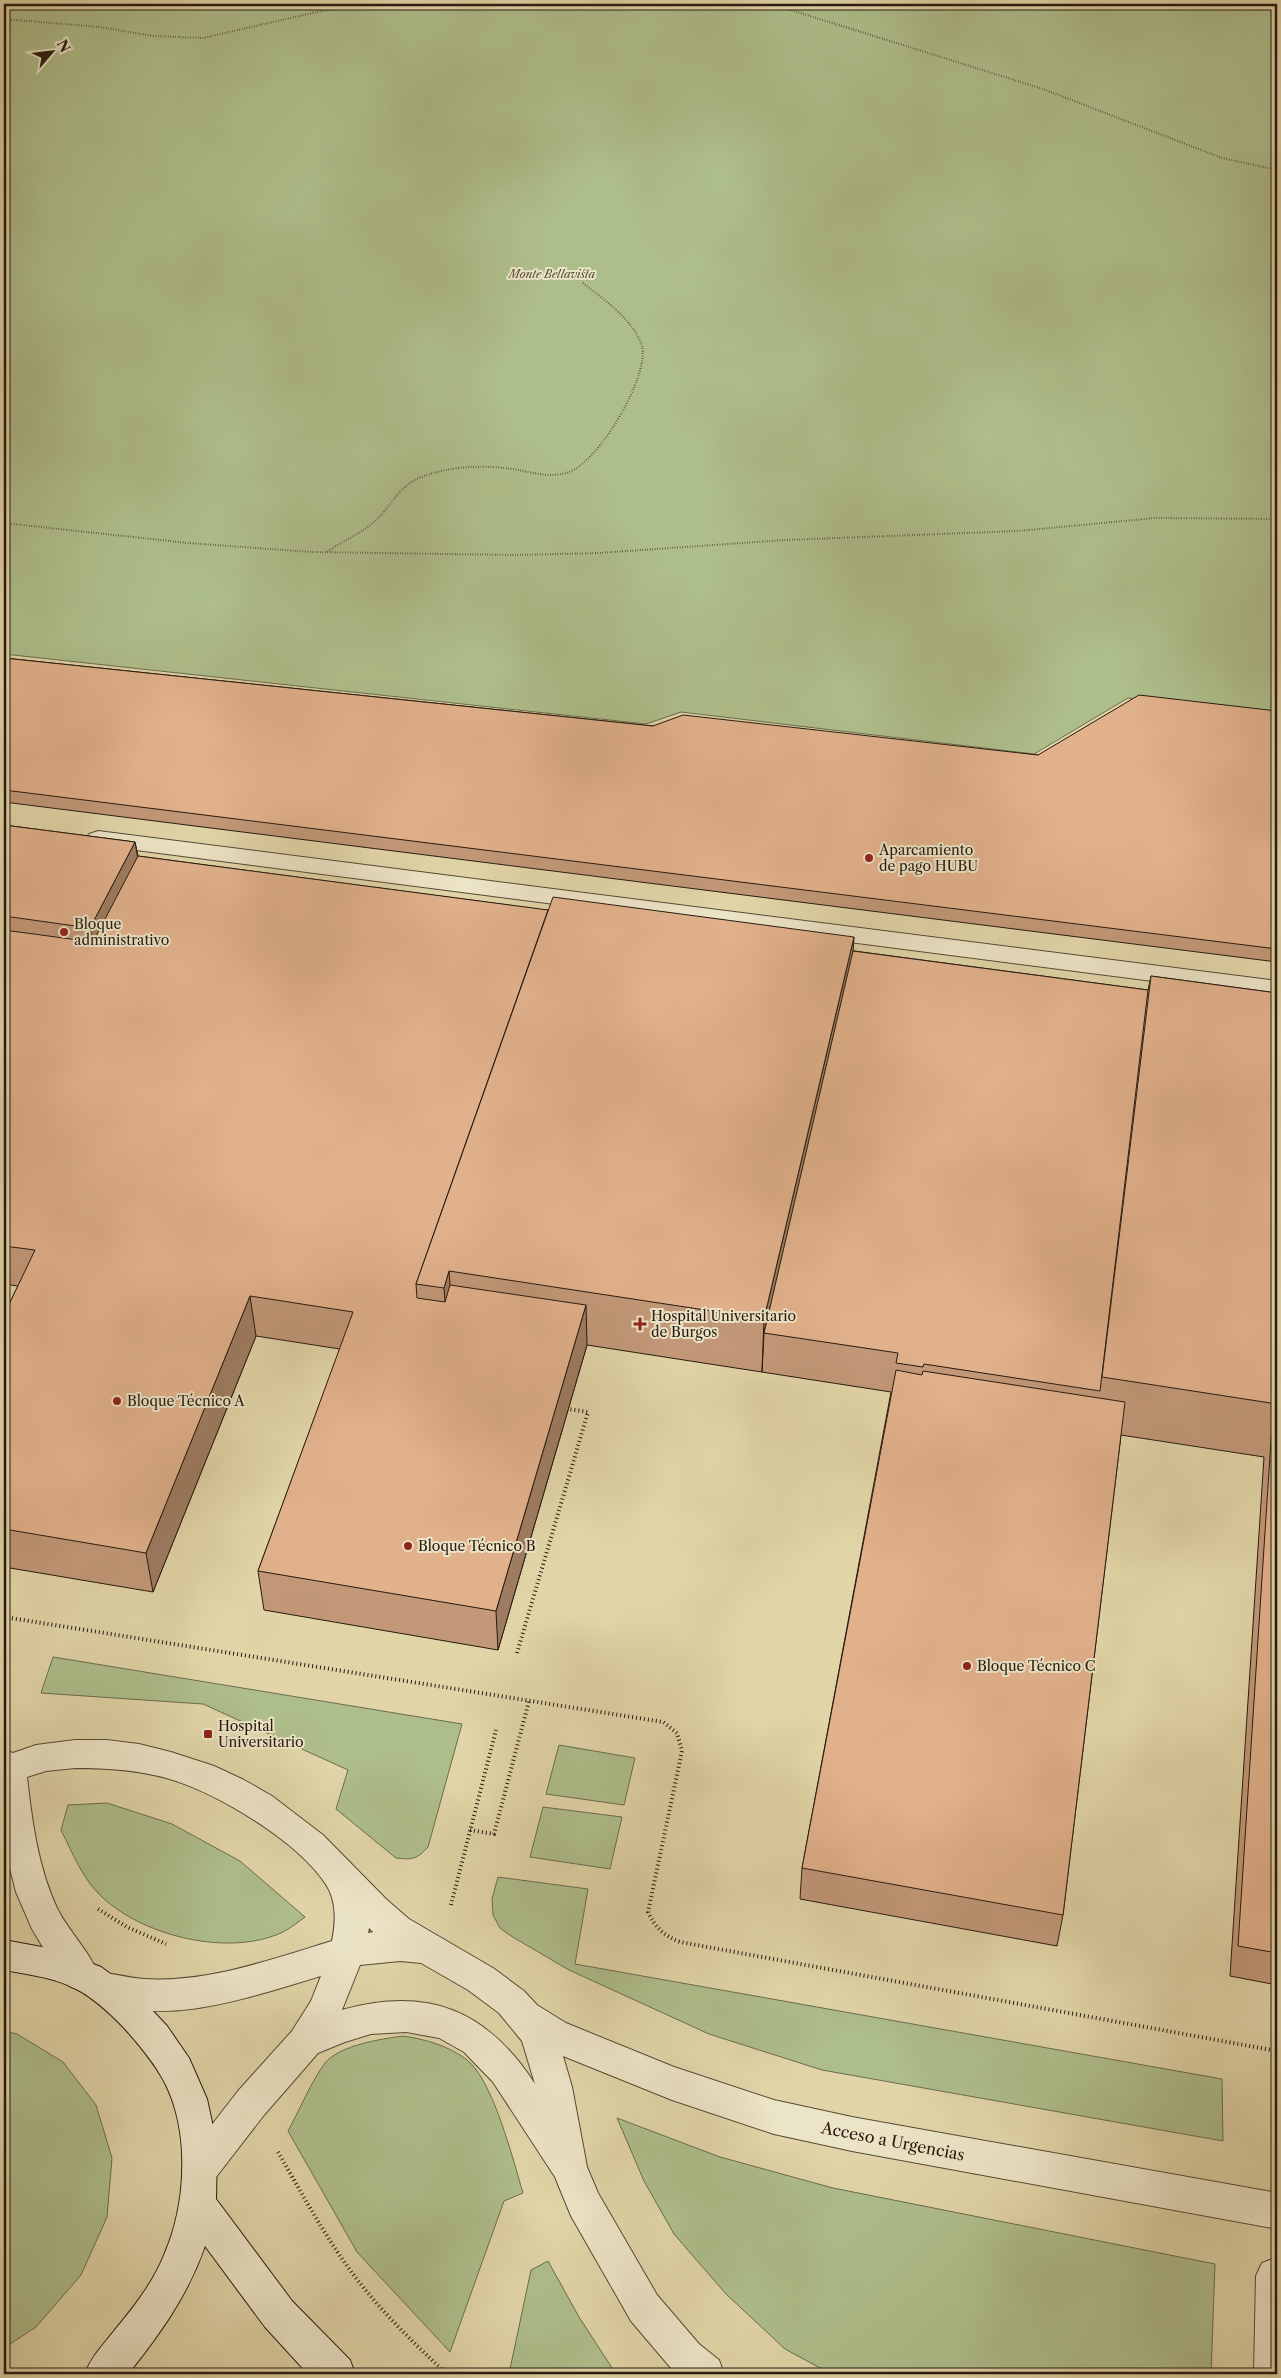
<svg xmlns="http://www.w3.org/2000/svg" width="1281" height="2378" font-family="'Libre Caslon Text',serif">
	<rect width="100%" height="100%" fill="#e1d5a8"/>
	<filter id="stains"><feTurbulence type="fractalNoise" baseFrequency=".004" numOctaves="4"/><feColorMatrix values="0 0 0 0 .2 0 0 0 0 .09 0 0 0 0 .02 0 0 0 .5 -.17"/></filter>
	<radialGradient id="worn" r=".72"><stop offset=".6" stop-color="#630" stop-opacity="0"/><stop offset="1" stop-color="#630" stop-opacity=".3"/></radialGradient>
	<!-- green -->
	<g fill="#aebe8b" stroke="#6a6c4e">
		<polygon points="4,4 1277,4 1277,714 1128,698 1034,754 681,712 646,724 4,654"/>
		<path d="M53,1657L462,1724L428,1847C417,1859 413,1860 396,1858L336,1809L348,1770L203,1704L41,1693Z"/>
		<polygon points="559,1745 635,1758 624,1805 546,1794"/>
		<path d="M107,1803L172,1824L240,1861L305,1917C298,1922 291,1928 283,1932C230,1957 146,1937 103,1898C83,1880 73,1854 61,1830L68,1805Z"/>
		<polygon points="543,1807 622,1817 610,1869 530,1857"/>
		<polygon points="498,1877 588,1889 575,1964 1222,2079 1223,2141 822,2070 709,2034 569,1970 511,1936 500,1928 493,1915 492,1899"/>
		<polygon points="4,2031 17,2034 63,2062 96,2105 112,2158 107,2217 81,2275 36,2327 4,2348"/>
		<path d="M403,2036C425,2039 449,2046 467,2060C493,2080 513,2160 523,2193L504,2201L450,2352L357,2252L288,2131C299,2111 312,2080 325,2063C340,2045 381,2039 403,2036Z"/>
		<polygon points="617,2118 720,2157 833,2188 1215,2264 1211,2374 831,2374 785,2349 726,2294 674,2234 644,2181"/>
		<polygon points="548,2261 579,2317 616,2374 509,2374 531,2270"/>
	</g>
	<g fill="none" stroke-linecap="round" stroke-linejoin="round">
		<!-- service casing -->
		<g stroke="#564936" stroke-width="2">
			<g id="service">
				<polygon points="98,831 1277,981 1277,997 89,844 86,839 89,834"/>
				<path d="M75,1740H107L139,1744L171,1752L214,1766L244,1780L272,1796L323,1835L387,1900L409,1919L493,1968L524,1991L537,2005L566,2023L674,2067L774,2100L852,2117L1277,2193V2229L852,2151L774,2134L672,2100L563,2056L572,2087L587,2167L598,2193L657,2295L699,2344L719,2360L724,2374H676L631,2321L571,2216L555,2177L493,2082L464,2052L439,2038L406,2032L371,2034L345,2042L318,2053L264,2115L213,2181L200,2186L187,2181L182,2169L187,2157L238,2091L292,2031L311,2001L321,1976C249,1997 168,2028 94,2000L89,1988L81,1991L69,1986L47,1954L32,1929L16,1892L4,1845V1750L13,1753L36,1745ZM75,1768C108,1768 141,1770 173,1780C220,1795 297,1841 325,1883C337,1900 336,1922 332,1941C272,1959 208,1983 144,1979C131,1978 119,1975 106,1973L98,1976C95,1958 66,1928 57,1908C38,1867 32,1821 27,1777L46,1771ZM369,1928L373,1932H374L368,1933ZM400,1961L421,1963L468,1990L499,2013L522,2041L535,2084C487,2010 428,1986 342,2010L360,1965Z"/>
				<polygon points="1275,2258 1277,2259 1277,2374 1254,2374 1256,2276 1262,2263"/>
			</g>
		</g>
		<!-- secondary casing -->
		<g stroke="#271a10" stroke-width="2">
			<path id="secondary" d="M4,1940L53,1949L101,1967L135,1992L167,2026L189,2058L207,2099L217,2145L216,2199L292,2301L350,2360L355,2374H308L265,2327L205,2246C188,2295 160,2334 128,2374H85C91,2357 103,2345 114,2331C133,2308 153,2283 164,2255C186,2205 190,2135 166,2085C156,2065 141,2047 126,2030C110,2013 91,1995 70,1986C50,1977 26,1974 4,1970Z"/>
		</g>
		<!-- path-far2 -->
		<g stroke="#271a10" stroke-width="2" stroke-dasharray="0.5 2" stroke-linecap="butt">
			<polyline points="762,4 791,10 1043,89 1222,158 1277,170"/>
			<polyline points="4,19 100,27 153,36 203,38 321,11 379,4"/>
			<polyline points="4,523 188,543 311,552 515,555 599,553 785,540 1018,531 1155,518 1277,519"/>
			<path d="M327,552C342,541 361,534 375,521C394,504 397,486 424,476C451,466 484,465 513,469C530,472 549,478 566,473C597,466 650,376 642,346C634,320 603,299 583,283"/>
		</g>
		<!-- path-far1 -->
		<polyline stroke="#271a10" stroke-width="3" stroke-dasharray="1 2.5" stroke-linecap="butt" points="4,1295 9,1284"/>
		<!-- path -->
		<g stroke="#271a10" stroke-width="4" stroke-dasharray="1 3" stroke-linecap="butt">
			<path d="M4,1617L663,1722L677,1733L682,1751L648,1912C655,1927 664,1936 680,1942L1277,2051"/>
			<polyline points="517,1653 588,1412 568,1409"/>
			<polyline points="470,1830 494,1834 529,1701"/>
			<polyline points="451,1905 496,1730"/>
			<polyline points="98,1909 127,1927 166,1944"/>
			<path d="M278,2152C301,2192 323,2233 350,2270C378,2308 412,2342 447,2374"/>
		</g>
		<!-- service -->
		<use href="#service" fill="#ece4c6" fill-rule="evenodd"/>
		<!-- secondary -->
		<use href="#secondary" fill="#ece4c6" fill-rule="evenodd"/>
	</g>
	<!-- wall -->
	<g fill="#c29878" stroke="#271a10">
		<polygon points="4,658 653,726 1038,755 1277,711 1277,962 4,802"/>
		<polygon points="4,825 135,842 138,856 1148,990 1151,976 1277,993 1277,1985 1230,1976 1264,1457 1121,1435 1063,1915 1057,1946 800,1899 802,1868 891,1392 587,1345 498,1650 264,1610 258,1571 340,1349 256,1336 153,1592 4,1567 4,1315 18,1286 4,1284"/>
	</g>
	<!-- shaded-wall -->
	<g fill="#9e7c61" stroke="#271a10">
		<polygon points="135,842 144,895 100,982 90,928"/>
		<polygon points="854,937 851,990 764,1333 762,1372 764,1319"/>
		<polygon points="449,1271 453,1324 448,1342 444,1288"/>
		<polygon points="250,1296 256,1336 153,1592 146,1553"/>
		<polygon points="586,1305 587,1345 498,1650 496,1611"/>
	</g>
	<!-- building -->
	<g fill="#e1b18b" stroke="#271a10">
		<polygon points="4,658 653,726 683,715 1038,755 1139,695 1277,711 1277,949 4,790"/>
		<polygon points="4,825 135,842 90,928 4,916"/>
		<polygon points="138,856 548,910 416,1284 417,1298 445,1302 450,1285 586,1305 496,1611 258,1571 353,1312 250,1296 146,1553 4,1529 4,1315 35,1250 4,1246 4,930 93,942"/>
		<polygon points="553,897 854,937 764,1319 449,1271 444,1288 416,1284"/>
		<polygon points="853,951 1148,990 1100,1391 924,1364 923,1367 896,1363 898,1353 764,1333"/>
		<polygon points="1151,976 1277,993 1277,1404 1102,1377"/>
		<polygon points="896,1370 922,1375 923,1371 1125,1402 1063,1915 802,1868"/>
		<polygon points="1272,1425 1277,1426 1277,1953 1238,1946"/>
	</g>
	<!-- markers -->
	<g fill="#8f2418" stroke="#ece4c6" stroke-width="2">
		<circle cx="869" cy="858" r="5"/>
		<circle cx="64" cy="932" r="5"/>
		<path d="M637.5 1316.5h5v5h5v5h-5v5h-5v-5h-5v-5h5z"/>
		<circle cx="117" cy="1401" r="5"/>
		<circle cx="408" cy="1546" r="5"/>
		<circle cx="967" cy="1666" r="5"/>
		<rect x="203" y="1729" width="10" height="10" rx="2.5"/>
	</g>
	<g text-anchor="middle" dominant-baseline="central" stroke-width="4" stroke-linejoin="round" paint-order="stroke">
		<!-- far-park labels -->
		<g font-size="11" font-style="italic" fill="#504b35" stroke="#ece4c6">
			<text x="552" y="274">Monte Bellavista</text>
		</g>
		<!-- poi labels -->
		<g font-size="14" fill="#271a10" stroke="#ece4c6" text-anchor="start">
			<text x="879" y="850">Aparcamiento<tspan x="879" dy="16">de pago HUBU</tspan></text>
			<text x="74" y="924">Bloque<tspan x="74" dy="16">administrativo</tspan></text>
			<text x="651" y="1316">Hospital Universitario<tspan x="651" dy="16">de Burgos</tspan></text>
			<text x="127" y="1401">Bloque Técnico A</text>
			<text x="418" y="1546">Bloque Técnico B</text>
			<text x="977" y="1666">Bloque Técnico C</text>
			<text x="218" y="1726">Hospital<tspan x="218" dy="16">Universitario</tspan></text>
		</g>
		<!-- near-street labels -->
		<g font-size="16" fill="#271a10" stroke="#ece4c6">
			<text transform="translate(893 2141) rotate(11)">Acceso a Urgencias</text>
		</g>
	</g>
	<!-- margin -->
	<rect width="1281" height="2378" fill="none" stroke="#e1d5a8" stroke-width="20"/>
	<rect x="5" y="5" width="1271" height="2368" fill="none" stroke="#271a10" stroke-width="2.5"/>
	<rect x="10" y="10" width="1261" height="2358" fill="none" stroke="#271a10"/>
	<!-- north arrow -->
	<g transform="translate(52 52) rotate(62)" stroke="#ece4c6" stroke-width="4" paint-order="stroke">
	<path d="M0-4L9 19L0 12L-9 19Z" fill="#271a10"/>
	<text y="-8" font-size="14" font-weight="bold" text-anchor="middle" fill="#271a10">N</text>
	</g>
	<rect width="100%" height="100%" filter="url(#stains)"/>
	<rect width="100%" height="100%" fill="url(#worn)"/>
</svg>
